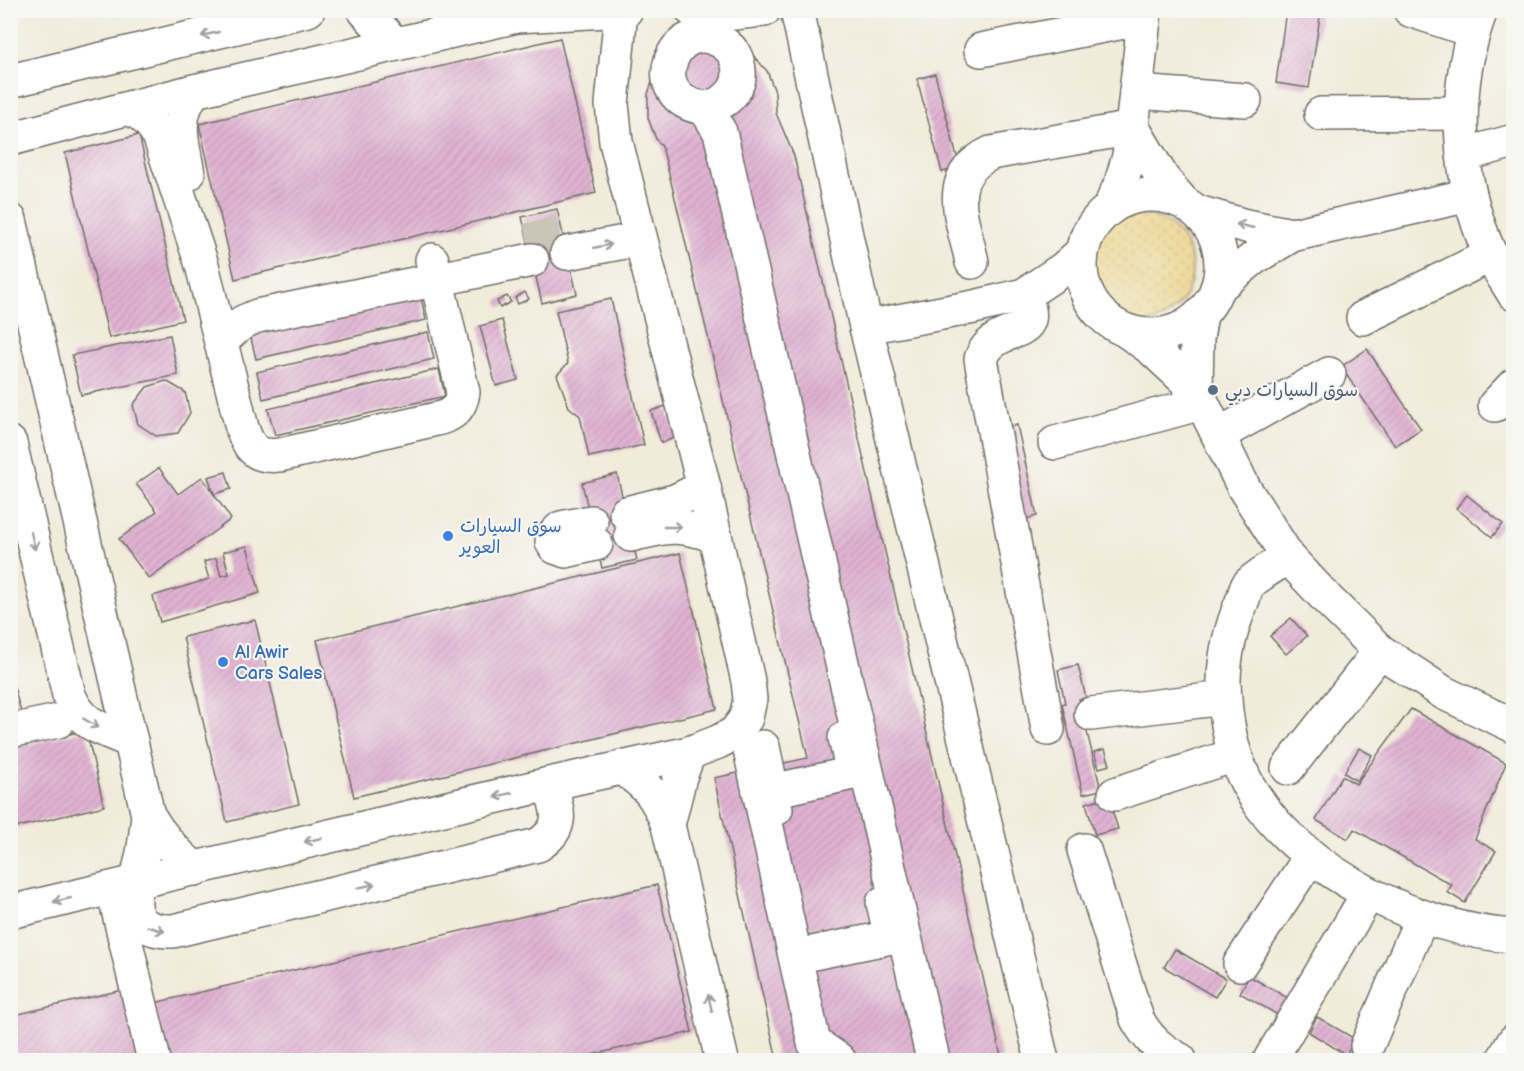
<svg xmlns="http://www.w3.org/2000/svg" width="1524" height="1071" font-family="'Balsamiq Sans','Playpen Sans Arabic',sans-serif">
	<defs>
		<pattern id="sand-dots" width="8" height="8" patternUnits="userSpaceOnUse" patternTransform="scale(1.5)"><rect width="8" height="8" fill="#eeda9e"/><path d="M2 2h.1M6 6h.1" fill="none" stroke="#cb8" stroke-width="1.8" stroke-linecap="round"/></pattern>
		<pattern id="building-hatch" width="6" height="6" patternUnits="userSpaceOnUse" patternTransform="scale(1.5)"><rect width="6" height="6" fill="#e0b3d2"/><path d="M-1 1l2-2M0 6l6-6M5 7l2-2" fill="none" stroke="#c09ab4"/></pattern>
	</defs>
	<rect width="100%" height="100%" fill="#f6f6f2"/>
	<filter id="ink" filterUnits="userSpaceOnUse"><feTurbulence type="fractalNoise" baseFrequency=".0167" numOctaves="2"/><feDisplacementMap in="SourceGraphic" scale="12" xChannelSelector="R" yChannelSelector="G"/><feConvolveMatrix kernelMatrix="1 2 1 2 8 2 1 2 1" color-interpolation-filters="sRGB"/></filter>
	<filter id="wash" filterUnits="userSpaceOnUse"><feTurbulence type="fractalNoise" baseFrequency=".008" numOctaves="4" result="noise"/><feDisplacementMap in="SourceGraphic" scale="24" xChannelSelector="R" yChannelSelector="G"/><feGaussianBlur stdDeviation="1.35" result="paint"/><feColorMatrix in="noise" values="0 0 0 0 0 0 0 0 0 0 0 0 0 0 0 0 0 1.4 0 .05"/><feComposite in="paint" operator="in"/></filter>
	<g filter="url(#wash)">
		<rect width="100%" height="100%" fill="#f1ebda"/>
		<!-- sand -->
		<circle fill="url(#sand-dots)" stroke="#8c8264" stroke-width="1.5" cx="1137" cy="269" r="55"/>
		<g id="blocks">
			<!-- building -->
			<g fill="url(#building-hatch)">
				<polygon points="1286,10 1321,10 1309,88 1276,83"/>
				<polygon points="560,38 596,193 235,279 199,124"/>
				<polygon points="690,44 752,54 767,71 775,92 776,113 794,156 1002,1060 777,1060 714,778 808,758 674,194 662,146 656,139 648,118 648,94 655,73"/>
				<polygon points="935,74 960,168 942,172 917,79"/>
				<polygon points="139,135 183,320 109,338 65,153"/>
				<polygon points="557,209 577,294 542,303 522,217"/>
				<polygon points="525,292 529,299 518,304 515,298"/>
				<polygon points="420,294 426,320 256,359 250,334"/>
				<polygon points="507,296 511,302 500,308 497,301"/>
				<polygon points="611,299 644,445 589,457 580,416 569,407 557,375 568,363 556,311"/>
				<polygon points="502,320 518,380 496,386 480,326"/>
				<polygon points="428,332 434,359 263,399 257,372"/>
				<polygon points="170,335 178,375 81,395 72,355"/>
				<polygon points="1367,349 1421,429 1395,446 1341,367"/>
				<polygon points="439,369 445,396 275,435 268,409"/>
				<polygon points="166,381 185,392 190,413 178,433 156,436 138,424 133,405 147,387"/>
				<polygon points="666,406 677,437 661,443 651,411"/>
				<polygon points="1017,425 1037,516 1021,520 1000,429"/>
				<polygon points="159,468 178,494 202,477 231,519 149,579 119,539 157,511 136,484"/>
				<polygon points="226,472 231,489 214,494 208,477"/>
				<polygon points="617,474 637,560 602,568 582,483"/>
				<polygon points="1467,495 1503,524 1492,537 1456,508"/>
				<polygon points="247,546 260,593 160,622 153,596 209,579 204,562 216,558 221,576 229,574 223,552"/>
				<polygon points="680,553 717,709 354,797 317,640"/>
				<polygon points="1291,618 1307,636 1286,654 1270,636"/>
				<polygon points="255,620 299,804 227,822 183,637"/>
				<polygon points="1078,665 1086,698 1079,699 1101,790 1083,794 1062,704 1065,703 1058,670"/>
				<polygon points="10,673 21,712 10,714"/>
				<polygon points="1411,709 1506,763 1475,839 1496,851 1465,903 1447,892 1452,885 1354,829 1348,839 1316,820 1342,776 1356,784"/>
				<polygon points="86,730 104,806 10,829 10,749"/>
				<polygon points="1359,748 1372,755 1357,781 1344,773"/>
				<polygon points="1105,749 1110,765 1099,768 1094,752"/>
				<polygon points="1108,797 1118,829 1095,835 1086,803"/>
				<polygon points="657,885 692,1032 569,1060 167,1060 154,1003"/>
				<polygon points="1175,949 1226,979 1215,997 1164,967"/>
				<polygon points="1249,976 1293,1001 1283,1018 1240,993"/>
				<polygon points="131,988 147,1060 10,1060 10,1016"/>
				<polygon points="1317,1017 1355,1039 1346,1055 1309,1032"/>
				<polygon points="1351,1051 1369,1060 1346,1060"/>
			</g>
		</g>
	</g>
	<g filter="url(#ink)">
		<use href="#blocks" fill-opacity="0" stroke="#706e68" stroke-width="1.5"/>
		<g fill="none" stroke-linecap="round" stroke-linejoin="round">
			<!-- minor-tunnel -->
			<polyline stroke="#c9c5b7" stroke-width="33" stroke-dasharray="33 16" stroke-linecap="butt" points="527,240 562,232"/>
			<!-- minor casing -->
			<g stroke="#706e68" stroke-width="36">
				<g id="minor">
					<polyline points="364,10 395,44"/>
					<polyline points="692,10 713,15 764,10"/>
					<polyline points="797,10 866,327 1042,1060"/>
					<polyline points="1410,10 1473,31"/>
					<path d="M1481,10C1451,90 1456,177 1490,254C1497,268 1506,281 1514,294"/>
					<polyline points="981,50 1144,18"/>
					<polyline points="10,81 308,10"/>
					<polyline points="1136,92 1245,100"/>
					<path d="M129,108C145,116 152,123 160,138L202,265L242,428C249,449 257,458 280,455L441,418C455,414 461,406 463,392L432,260"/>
					<path d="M705,108C730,103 746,84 736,58C733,50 727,45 720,41C673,15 640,100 705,108L720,132L932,1055L930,1060"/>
					<polyline points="1321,114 1461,113"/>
					<polyline points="1133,128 1163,179 1182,201"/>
					<polyline points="10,139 194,91 517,16 626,10"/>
					<polyline points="1463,155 1514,141"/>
					<path d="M188,174C183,142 173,120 194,91"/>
					<circle cx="1151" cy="265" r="70"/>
					<polyline points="1109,209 1121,183 1129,156 1145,10"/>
					<polyline points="1198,212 1246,226 1292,235"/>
					<path d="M10,220L148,815C146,831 145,847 141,862C133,895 124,933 173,931L538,845C565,828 559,811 549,784"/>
					<polyline points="567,253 640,239"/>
					<path d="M972,262C963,219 941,177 991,153L1133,128"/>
					<polyline points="1217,288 1254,258 1292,235 1470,195"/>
					<path d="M1024,295C1047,344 994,320 981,359L1048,729"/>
					<polyline points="1363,318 1491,255"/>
					<polyline points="866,327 974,307 1024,295 1063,269 1081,253"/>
					<polyline points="1128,332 1152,349 1196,390 1244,488 1288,557 1328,600 1380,651 1444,693 1514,726"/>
					<polyline points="221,341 243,322 257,316 532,260"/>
					<polyline points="1196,390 1197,339 1201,314"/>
					<polyline points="1495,405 1514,385"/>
					<polyline points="1218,435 1329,374"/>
					<path d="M10,443L69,695C81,726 103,729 131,741"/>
					<polyline points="1055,443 1202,403"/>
					<polyline points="626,513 675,501 704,487"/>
					<polyline points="591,522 561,528 553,536 552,542 555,547 566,551 596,544"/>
					<path d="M631,535C667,526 679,523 715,536"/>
					<path d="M1288,557C1276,565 1261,573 1250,583C1246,586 1245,593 1243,599C1232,625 1224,653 1224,682C1225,720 1233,763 1254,795C1302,873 1424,931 1514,936"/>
					<polyline points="1091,714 1225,698"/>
					<polyline points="10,731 58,721"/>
					<path d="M621,767C648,786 656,795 668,825L722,1060"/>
					<polyline points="1288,768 1380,651"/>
					<polyline points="772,791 853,773 845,738"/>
					<polyline points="1115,794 1235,755"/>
					<polyline points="776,809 763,747 750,750 814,1043 839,1060"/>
					<path d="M148,815C161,837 175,853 195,869"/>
					<polyline points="668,825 680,777 689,753"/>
					<path d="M1084,850L1137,1019C1148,1039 1160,1049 1180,1060"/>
					<polyline points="114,893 154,1060"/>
					<polyline points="10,912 549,784 689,753 718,742 735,733 746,718 750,699 748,681 704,487 616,142 612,104 621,11"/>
					<polyline points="808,954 891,937 883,903"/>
					<polyline points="1240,964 1311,856"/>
					<polyline points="1367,1046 1422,917"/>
					<polyline points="1270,1060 1368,894"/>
					<polyline points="1503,1060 1514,1041"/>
				</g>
			</g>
			<!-- minor -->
			<use href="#minor" stroke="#fff" stroke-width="33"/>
		</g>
		<!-- one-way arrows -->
		<defs><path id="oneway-shaft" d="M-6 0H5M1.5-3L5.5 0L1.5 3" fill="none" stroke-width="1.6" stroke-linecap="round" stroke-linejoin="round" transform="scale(1.5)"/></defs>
		<g stroke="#a0a0a0">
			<use href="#oneway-shaft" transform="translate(210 34) rotate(167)"/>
			<use href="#oneway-shaft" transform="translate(1245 226) rotate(-167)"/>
			<use href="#oneway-shaft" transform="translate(603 246) rotate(-11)"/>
			<use href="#oneway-shaft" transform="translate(673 527)"/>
			<use href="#oneway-shaft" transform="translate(33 541) rotate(77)"/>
			<use href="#oneway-shaft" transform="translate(91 723) rotate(30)"/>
			<use href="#oneway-shaft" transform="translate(503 795) rotate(167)"/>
			<use href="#oneway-shaft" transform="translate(313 840) rotate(167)"/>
			<use href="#oneway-shaft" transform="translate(366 886) rotate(-13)"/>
			<use href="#oneway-shaft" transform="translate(62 900) rotate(167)"/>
			<use href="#oneway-shaft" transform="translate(156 929) rotate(16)"/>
			<use href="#oneway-shaft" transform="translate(710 1003) rotate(-103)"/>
		</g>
	</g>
	<!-- markers -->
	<circle fill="#5c6f8a" stroke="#f6f6f2" stroke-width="2" cx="1213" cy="390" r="6"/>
	<g fill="#3f7fe0" stroke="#f6f6f2" stroke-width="2">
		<circle cx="448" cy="536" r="6"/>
		<circle cx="223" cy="662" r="6"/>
	</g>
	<g text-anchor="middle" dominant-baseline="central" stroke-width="4.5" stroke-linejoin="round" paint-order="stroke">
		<!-- service labels -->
		<g font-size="18" fill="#4e5e75" stroke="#f6f6f2" text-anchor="start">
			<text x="1225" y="390">سوق السيارات دبي</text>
		</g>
		<!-- shop labels -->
		<g font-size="18" fill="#366cbe" stroke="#f6f6f2" text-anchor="start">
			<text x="460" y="526">سوق السيارات<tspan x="460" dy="21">العوير</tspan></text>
			<text x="235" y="652">Al Awir<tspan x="235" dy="21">Cars Sales</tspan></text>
		</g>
	</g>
	<!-- margin -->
	<rect width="1524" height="1071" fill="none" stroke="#f6f6f2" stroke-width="36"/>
</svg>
